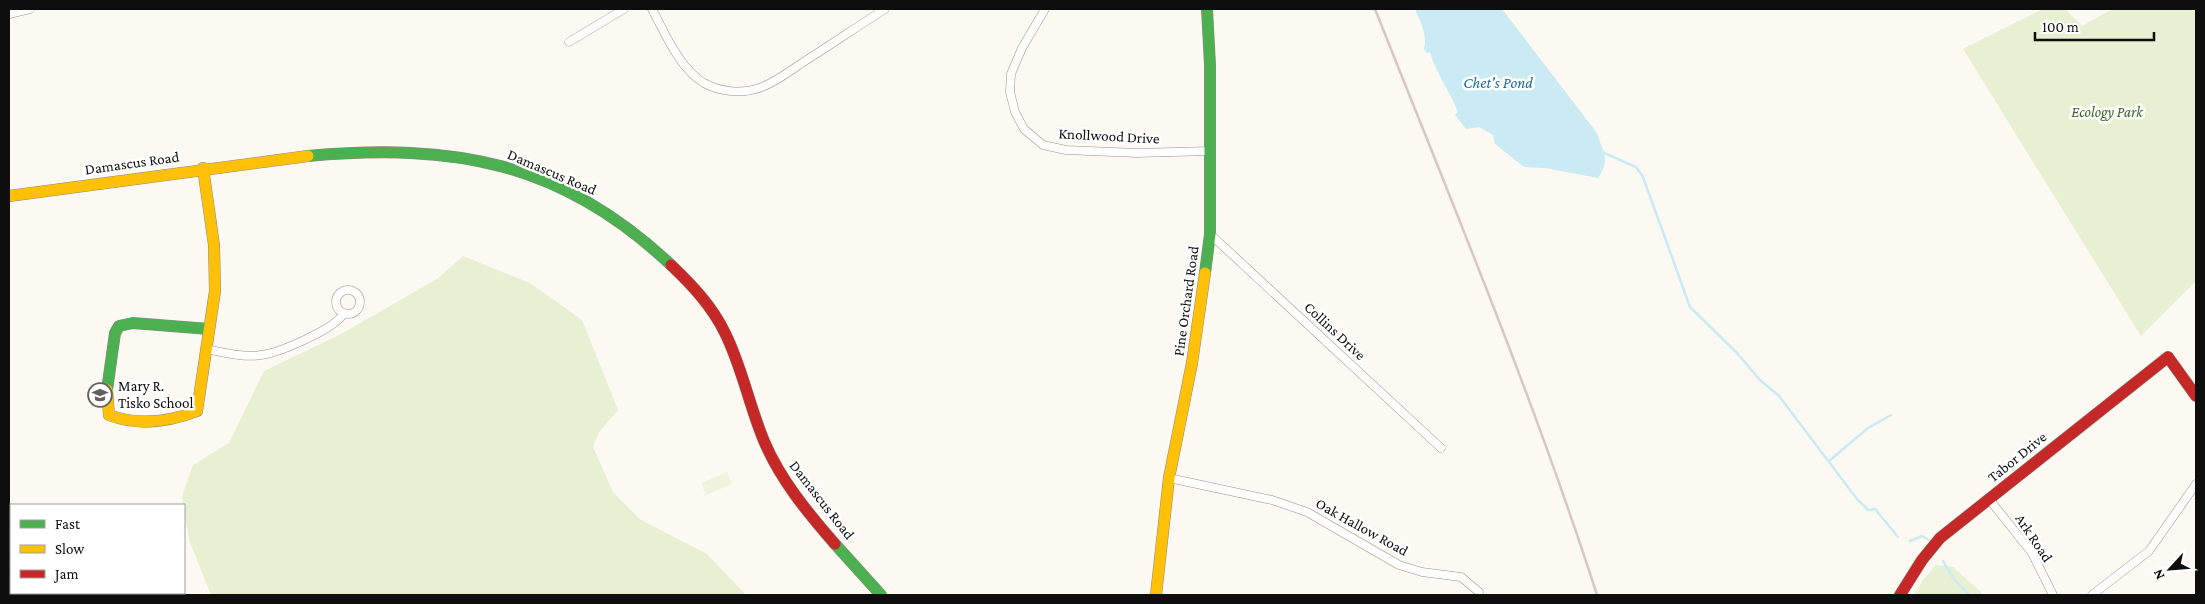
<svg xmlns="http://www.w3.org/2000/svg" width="2205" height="604" font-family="'Crimson Pro',serif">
	<rect width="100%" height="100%" fill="#fcf9f2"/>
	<!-- green -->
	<g fill="#e7f0d3">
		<polygon points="2043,9 2065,9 2082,26 2112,9 2196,9 2196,281 2141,336 1963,49"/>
		<polygon points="463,256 530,283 582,320 618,410 599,432 593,447 613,492 641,520 707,554 746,595 211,595 189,540 182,496 193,465 229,443 264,371 341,334 437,279"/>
		<polygon points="1936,565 1953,567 1981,592 1981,595 1914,595 1922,581"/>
	</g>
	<!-- pitch -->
	<polygon fill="#f0f4dd" points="727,472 732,484 706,495 701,483"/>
	<!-- water -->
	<path fill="#caeaf4" d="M1415,9H1502L1597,133C1603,154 1611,158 1598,178L1545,168L1524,167L1495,144L1493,135L1479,127L1466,129L1455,115L1458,112C1450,91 1436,74 1430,52L1427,53L1424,49C1428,36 1420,21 1415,9Z"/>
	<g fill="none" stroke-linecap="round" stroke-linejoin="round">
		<!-- stream -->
		<g stroke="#caeaf4" stroke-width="2.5">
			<polyline points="1602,152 1636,167 1643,177 1690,307 1737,353 1760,380 1779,396 1857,499 1868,510 1875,509 1898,537"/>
			<polyline points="1829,461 1868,428 1891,415"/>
			<polyline points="1910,541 1922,536 1929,540"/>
			<polyline points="1943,561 1954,579 1969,595"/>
		</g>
		<!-- street casing -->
		<g stroke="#959491" stroke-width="9">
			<g id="street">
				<path d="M652,9C665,33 679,68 704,83C720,92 742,94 759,88C775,83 791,70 805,61C832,44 858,26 885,9"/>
				<polyline points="1045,9 1022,48 1011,74 1010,92 1015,112 1024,129 1043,145 1066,150 1137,153 1210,151"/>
				<polyline points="9,14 30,9"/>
				<polyline points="569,42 624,9"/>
				<polyline points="1210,234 1441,448"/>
				<circle cx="348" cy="302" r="12"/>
				<path d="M206,349C222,352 244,358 261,355C279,353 335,329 344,313"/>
				<polyline points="1169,478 1272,500 1307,512 1399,565 1422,572 1461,577 1479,592"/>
				<polyline points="1989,499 2032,553 2053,595"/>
				<polyline points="9,514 11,515"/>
				<polyline points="9,575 11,573"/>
				<polyline points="2092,595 2149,551 2196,484"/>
			</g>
		</g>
		<!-- fast casing -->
		<g stroke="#8c8a87" stroke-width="12">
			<g id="fast">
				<path d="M308,156C453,143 561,161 671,265"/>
				<polyline points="1205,273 1210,234 1210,65 1207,9"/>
				<polyline points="107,390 115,333 119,326 133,323 209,329"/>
				<polyline points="835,544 881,595"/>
			</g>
		</g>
		<!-- slow casing -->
		<g stroke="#8c8a87" stroke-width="12">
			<g id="slow">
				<polyline points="9,196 308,156"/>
				<path d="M107,390L109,415C138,426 169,422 197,411L215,291L214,245L203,168"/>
				<polyline points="1156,595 1169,478 1192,363 1205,273"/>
			</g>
		</g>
		<!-- jam casing -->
		<g stroke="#8c8a87" stroke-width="12">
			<g id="jam">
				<path d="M671,265C692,285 712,306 725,333C742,367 749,405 764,441C780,479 807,512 835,544"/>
				<polyline points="1900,595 1922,560 1940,538 2168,357 2196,396"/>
			</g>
		</g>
		<!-- street -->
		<use href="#street" stroke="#fffefd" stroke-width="8"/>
		<!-- fast -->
		<use href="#fast" stroke="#4caf50" stroke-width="11"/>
		<!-- slow -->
		<use href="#slow" stroke="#ffc107" stroke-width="11"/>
		<!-- jam -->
		<use href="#jam" stroke="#c62828" stroke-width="11"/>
		<!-- rail -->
		<path stroke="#d7c5c7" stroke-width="2.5" d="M1375,9C1452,203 1533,396 1597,595"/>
	</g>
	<!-- icons -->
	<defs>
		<g id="school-ring" transform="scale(1.25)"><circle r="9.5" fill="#fff" stroke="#61605e" stroke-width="1.5"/><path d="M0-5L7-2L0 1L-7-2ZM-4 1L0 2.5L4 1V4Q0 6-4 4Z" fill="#61605e"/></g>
	</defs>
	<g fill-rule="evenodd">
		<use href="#school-ring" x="100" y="395"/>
	</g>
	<g text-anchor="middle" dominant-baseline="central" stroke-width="5" stroke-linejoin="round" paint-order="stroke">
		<!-- park labels -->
		<g font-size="15" font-style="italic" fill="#34641f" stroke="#fff">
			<text x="2107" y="112">Ecology Park</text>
		</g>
		<!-- street labels -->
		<g font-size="15" fill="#0e0e0e" stroke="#fff">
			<text transform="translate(1109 136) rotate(3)">Knollwood Drive</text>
			<text transform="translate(132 163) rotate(-8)">Damascus Road</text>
			<text transform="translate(552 172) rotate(23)">Damascus Road</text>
			<text transform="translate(1186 301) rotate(-82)">Pine Orchard Road</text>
			<text transform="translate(1335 331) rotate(43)">Collins Drive</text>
			<text transform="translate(2017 457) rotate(-39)">Tabor Drive</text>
			<text transform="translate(822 500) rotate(52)">Damascus Road</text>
			<text transform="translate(1362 527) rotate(29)">Oak Hallow Road</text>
			<text transform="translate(2034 538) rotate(56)">Ark Road</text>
		</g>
		<!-- poi labels -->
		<g font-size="15" fill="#0e0e0e" stroke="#fff" text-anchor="start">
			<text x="118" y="386">Mary R.<tspan x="118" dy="17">Tisko School</tspan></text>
		</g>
		<!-- water labels -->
		<g font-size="16" font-style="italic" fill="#1a709d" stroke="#fff">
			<text x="1498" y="82">Chet's Pond</text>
		</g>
	</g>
	<!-- border -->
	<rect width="2205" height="604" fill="none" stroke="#0e0e0e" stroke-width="20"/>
	<!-- legend -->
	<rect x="10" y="504" width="175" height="90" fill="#ffffff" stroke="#9f9f9f"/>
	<rect x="20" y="520" width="25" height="8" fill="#4caf50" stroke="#9f9f9f"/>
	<text x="55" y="529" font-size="15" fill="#0e0e0e">Fast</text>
	<rect x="20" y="545" width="25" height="8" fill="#ffc107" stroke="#9f9f9f"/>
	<text x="55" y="554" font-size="15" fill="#0e0e0e">Slow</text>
	<rect x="20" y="570" width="25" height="8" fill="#c62828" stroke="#9f9f9f"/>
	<text x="55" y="579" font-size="15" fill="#0e0e0e">Jam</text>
	<!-- north arrow -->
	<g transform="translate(2170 569) rotate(244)" stroke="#ffffff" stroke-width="4" paint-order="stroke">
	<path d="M0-4L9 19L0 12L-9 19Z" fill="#0e0e0e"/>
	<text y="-8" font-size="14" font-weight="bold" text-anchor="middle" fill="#0e0e0e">N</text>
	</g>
	<!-- scale -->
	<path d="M2035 32v8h119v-8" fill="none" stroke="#0e0e0e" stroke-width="2.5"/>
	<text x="2042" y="32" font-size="15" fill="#0e0e0e" stroke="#ffffff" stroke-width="4" paint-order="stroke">100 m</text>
</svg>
